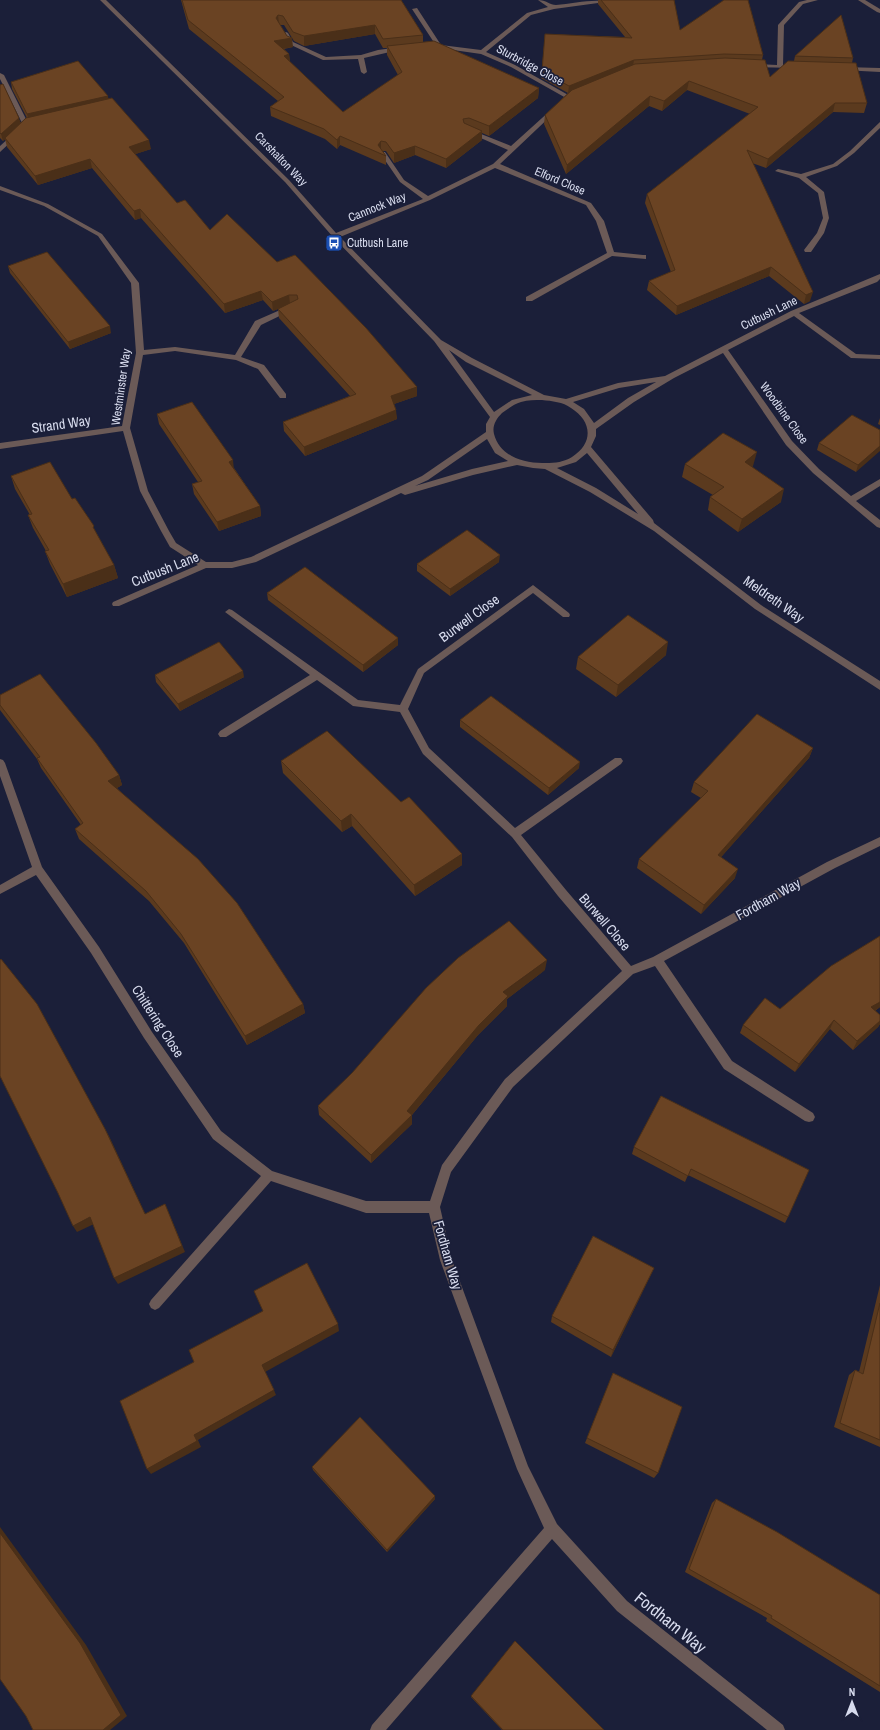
<svg xmlns="http://www.w3.org/2000/svg" width="880" height="1730" font-family="'Archivo Narrow',sans-serif">
	<rect width="100%" height="100%" fill="#1b1f39"/>
	<g fill="none" stroke-linecap="round" stroke-linejoin="round">
		<!-- minor -->
		<g fill="#6b5a57" fill-rule="evenodd">
			<path d="M100,0H106L289,180L336,233L423,199L400,182L380,153L381,152H385L404,180L428,196L493,164L508,150L467,132V130H471L511,146L552,109H556V111L500,164L591,203L604,221L614,252L643,255H646V259L612,256L532,301H526V297L607,253L596,221L586,205L495,168L430,200L340,237L441,340L472,358L544,395L566,399L618,383L665,376L791,311L880,274V279L877,282L799,313L856,354L880,355V359L851,358L794,316L728,350L792,441L819,469L851,496L880,479V486L856,501L880,520V528L877,527L813,473L786,445L723,353L674,378L634,402L596,429V436L591,447L653,520L654,523L761,605L880,681V690L755,609L654,531L590,492L545,469L533,468L517,465L473,475L405,495L401,493L256,562L232,568H206L119,606H113L112,604L113,602L198,565L170,547L161,531L140,491L123,431L0,449V443L122,426L136,353L131,283L98,236L44,206L0,190V186L48,204L102,234L139,283L144,350L175,347L235,355L255,321L287,307H290L294,309L261,325L241,357L264,365L286,394V398H280L258,369L236,360L175,351L143,355L130,428L148,491L169,531L176,543L206,562H232L251,557L422,476L486,432V424L490,417L434,341L333,237L285,182ZM449,350L466,362L532,395L512,400L494,412ZM656,382L628,398L594,423L584,409L573,402L619,388ZM542,400C552,401 563,402 571,408C592,421 594,443 572,457C564,462 555,463 546,463C525,464 500,457 494,434C492,426 496,419 502,413C508,409 514,404 521,402C528,400 535,400 542,400ZM487,439L495,453L508,461L472,469L415,486L428,480ZM587,453L638,514L596,488L557,468L576,462Z"/>
			<path d="M538,0C546,0 550,5 556,5C570,4 588,0 601,1L598,3L554,9L531,15L486,52L515,65L570,96V98H566L511,67L481,54L432,47V45L435,44L412,9L417,8L441,45L481,50L527,13L548,7Z"/>
			<polygon points="807,0 818,0 803,4 784,25 783,65 796,66 796,68 752,67 751,66 754,64 777,65 778,25 799,2"/>
			<polygon points="858,0 865,0 880,9 880,13 877,12"/>
			<polygon points="286,32 288,33 293,42 326,57 361,55 378,50 400,47 403,49 364,58 367,72 364,74 361,72 358,59 323,60 289,44 283,34"/>
			<polygon points="844,67 880,68 880,72 842,70 841,69"/>
			<polygon points="0,73 4,75 29,125 0,152 0,146 23,125 0,79"/>
			<polygon points="880,122 880,128 854,153 837,166 806,177 824,192 829,218 824,233 811,252 805,252 804,250 817,233 823,218 818,193 799,178 775,171 778,169 801,174 833,164 850,151"/>
			<polygon points="533,585 569,613 570,615 569,617 563,617 533,593 424,673 408,709 429,748 515,828 615,758 621,758 623,761 621,764 521,835 566,890 631,966 653,957 827,862 880,837 880,846 835,868 664,961 732,1061 813,1113 815,1117 813,1121 809,1122 805,1121 724,1069 655,966 633,974 513,1087 451,1172 440,1207 452,1260 528,1466 557,1524 627,1601 783,1725 785,1730 767,1730 617,1611 552,1539 386,1730 370,1730 372,1725 544,1528 517,1469 440,1260 429,1213 366,1213 271,1181 159,1308 155,1310 151,1308 149,1304 151,1300 261,1176 213,1139 144,1038 91,953 36,875 0,894 0,885 32,867 0,776 0,759 3,760 5,763 42,867 99,947 152,1032 221,1131 272,1171 366,1201 430,1201 442,1165 505,1079 622,971 558,896 512,837 423,754 400,712 353,706 317,680 226,737 220,737 218,734 220,731 310,675 225,612 229,609 232,610 358,700 400,705 418,669"/>
		</g>
	</g>
	<!-- wall -->
	<g fill="#5b3a1e" fill-rule="evenodd">
		<path d="M181,0H401L423,35V42L539,88L538,98L489,136L482,133V140L446,168L415,155L394,163L386,151H383L386,156V165L340,145L337,149L325,139L271,116L270,107L278,101L189,29ZM280,25H284L294,41L304,46L375,34L383,48H387V55L398,75L343,112L290,62L289,54L284,49L293,47Z"/>
		<polygon points="598,0 674,0 680,30 763,55 762,60 770,77 794,61 795,56 853,58 852,63 867,103 864,113 833,112 766,168 752,163 810,301 804,304 769,276 676,315 647,290 649,281 671,272 645,203 647,194 750,114 687,90 662,111 649,106 566,174 544,124 545,115 568,93 541,78 545,34 625,37 598,4"/>
		<polygon points="11,82 109,99 151,149 135,154 177,203 210,230 277,262 417,396 394,404 397,419 305,456 284,431 283,422 350,396 279,318 278,309 273,311 263,300 225,313 141,218 135,220 92,168 38,185 7,147 5,139 3,141 0,138 0,85 21,123 27,118 12,89"/>
		<polygon points="8,266 111,333 70,349 10,273"/>
		<polygon points="157,414 234,468 260,506 261,516 219,531 194,494 192,484 198,482 159,424"/>
		<polygon points="880,418 880,425 878,424"/>
		<polygon points="880,430 856,472 817,450 819,443"/>
		<polygon points="685,464 753,466 752,467 781,502 738,532 708,510 710,497 713,495 682,477"/>
		<polygon points="11,476 72,499 96,534 114,565 118,578 67,597 50,564 45,551 46,551 33,528 28,515 30,515 15,489"/>
		<polygon points="499,562 450,596 417,571 417,564"/>
		<polygon points="267,593 398,638 398,645 363,672 268,600"/>
		<polygon points="666,655 616,697 576,669 578,657"/>
		<polygon points="155,675 244,677 180,711 156,682"/>
		<polygon points="0,695 119,775 122,785 117,788 303,1004 305,1013 247,1045 184,943 149,901 79,839 75,829 81,825 41,768 37,759 0,710"/>
		<polygon points="460,720 579,768 548,795 460,727"/>
		<polygon points="813,748 809,758 721,857 735,878 701,914 637,868 639,859 701,798 691,792 694,782"/>
		<polygon points="281,761 462,865 415,896 352,826 342,832 283,773"/>
		<polygon points="880,936 880,1007 875,1011 880,1015 880,1024 878,1027 853,1050 830,1029 795,1072 740,1033 743,1025 780,1009"/>
		<polygon points="545,970 507,999 507,1006 478,1035 412,1115 412,1124 371,1163 319,1115 318,1106"/>
		<polygon points="661,1096 788,1217 785,1223 688,1175 685,1182 632,1154 634,1147"/>
		<polygon points="654,1268 611,1357 551,1322 552,1316"/>
		<polygon points="880,1285 880,1447 834,1427 849,1375 855,1370 859,1372"/>
		<polygon points="613,1373 658,1473 654,1478 585,1443"/>
		<polygon points="312,1467 435,1496 435,1499 387,1552 313,1470"/>
		<polygon points="716,1499 880,1595 880,1692 766,1621 767,1618 685,1572 712,1503"/>
		<polygon points="515,1641 604,1730 502,1730 471,1697"/>
	</g>
	<!-- shaded-wall -->
	<g fill="#4a2f18">
		<polygon points="278,15 279,24 276,18"/>
		<polygon points="375,25 375,34 304,46 304,36"/>
		<polygon points="292,38 293,47 275,50 274,41"/>
		<polygon points="289,54 290,63 284,56"/>
		<polygon points="634,60 633,66 568,93 569,86"/>
		<polygon points="689,81 687,90 662,111 664,101"/>
		<polygon points="539,88 538,98 489,136 489,126"/>
		<polygon points="108,96 109,103 29,121 27,114"/>
		<polygon points="650,96 649,106 566,174 567,165"/>
		<polygon points="835,103 833,112 766,168 768,159"/>
		<polygon points="19,118 21,125 3,141 1,134"/>
		<polygon points="482,131 482,140 446,168 446,159"/>
		<polygon points="340,136 340,145 337,149 337,140"/>
		<polygon points="149,140 151,149 130,156 129,147"/>
		<polygon points="381,141 381,150 378,145"/>
		<polygon points="415,146 415,155 394,163 394,153"/>
		<polygon points="90,159 92,168 38,185 35,176"/>
		<polygon points="140,209 141,218 135,220 134,211"/>
		<polygon points="771,267 769,276 676,315 677,306"/>
		<polygon points="261,291 263,300 225,313 224,304"/>
		<polygon points="813,292 810,301 804,304 806,295"/>
		<polygon points="289,295 290,304 273,311 272,302"/>
		<polygon points="110,326 111,333 70,349 68,342"/>
		<polygon points="417,387 417,396 391,405 391,396"/>
		<polygon points="396,410 397,419 305,456 304,447"/>
		<polygon points="880,446 880,451 856,472 858,465"/>
		<polygon points="757,452 753,466 742,475 745,462"/>
		<polygon points="233,460 234,470 229,462"/>
		<polygon points="784,489 781,502 738,532 742,519"/>
		<polygon points="260,506 261,516 219,531 217,522"/>
		<polygon points="500,555 499,562 450,596 450,589"/>
		<polygon points="114,565 118,578 67,597 63,584"/>
		<polygon points="398,638 398,645 363,672 363,665"/>
		<polygon points="668,642 666,655 616,697 618,685"/>
		<polygon points="243,671 244,677 180,711 178,704"/>
		<polygon points="813,748 809,758 715,864 718,855"/>
		<polygon points="580,762 579,768 548,795 549,788"/>
		<polygon points="119,775 122,785 112,791 108,781"/>
		<polygon points="351,814 352,826 342,832 341,821"/>
		<polygon points="462,854 462,865 415,896 414,885"/>
		<polygon points="738,869 735,878 701,914 704,905"/>
		<polygon points="547,960 545,970 507,999 507,1006 478,1035 411,1116 412,1115 412,1124 371,1163 371,1155 407,1111 503,992"/>
		<polygon points="880,1002 880,1007 867,1016 871,1007"/>
		<polygon points="303,1004 305,1013 247,1045 245,1036"/>
		<polygon points="834,1020 830,1029 795,1072 799,1064"/>
		<polygon points="880,1021 880,1024 878,1027 853,1050 857,1041"/>
		<polygon points="105,1129 109,1136 148,1220 145,1214"/>
		<polygon points="165,1204 185,1252 118,1284 114,1278"/>
		<polygon points="90,1217 94,1224 77,1232 73,1226"/>
		<polygon points="654,1268 650,1276 611,1357 613,1350"/>
		<polygon points="338,1324 339,1331 265,1372 262,1365"/>
		<polygon points="274,1390 276,1395 198,1440 201,1447 151,1474 147,1469 194,1435"/>
		<polygon points="435,1496 435,1499 387,1552 387,1550"/>
		<polygon points="0,1527 86,1645 127,1716 110,1730 103,1730 0,1533"/>
	</g>
	<!-- building -->
	<g fill="#6a4323" stroke="#4a2f18">
		<polygon points="182,0 401,0 423,35 383,39 375,25 304,36 293,32 283,16 278,15 276,18 287,36 292,38 274,41 289,54 284,56 343,112 402,72 387,46 434,41 539,88 489,126 469,118 463,119 464,123 482,131 446,159 415,146 394,153 386,142 381,141 378,145 386,156 340,136 337,140 324,129 270,107 284,97 188,20"/>
		<polygon points="601,0 674,0 680,30 724,0 748,0 763,55 724,54 634,60 569,86 542,71 545,34 632,38"/>
		<polygon points="841,15 853,58 795,56"/>
		<polygon points="725,58 765,60 770,77 788,61 856,63 867,103 835,103 768,159 747,150 813,292 806,295 771,267 677,306 649,281 675,270 647,194 758,107 689,81 664,101 650,96 567,165 545,115 572,90 635,64"/>
		<polygon points="78,61 108,96 27,114 11,82"/>
		<polygon points="3,84 19,118 1,134 0,133 0,85"/>
		<polygon points="112,98 149,140 129,147 177,203 185,200 210,230 227,214 277,262 295,255 366,328 417,387 391,396 396,410 304,447 283,422 356,394 278,309 298,299 297,295 289,295 272,302 261,291 224,304 140,209 134,211 90,159 35,176 5,138 26,118"/>
		<polygon points="47,252 110,326 68,342 8,266"/>
		<polygon points="192,402 233,460 229,462 260,506 217,522 192,484 202,481 157,414"/>
		<polygon points="852,415 880,430 880,446 858,465 819,443"/>
		<polygon points="723,433 757,452 745,462 784,489 742,519 710,497 724,487 685,464"/>
		<polygon points="50,462 72,499 75,498 94,526 93,527 114,565 63,584 45,551 49,550 28,515 32,514 11,476"/>
		<polygon points="467,530 500,555 450,589 417,564"/>
		<polygon points="305,567 398,638 363,665 267,593"/>
		<polygon points="628,615 668,642 618,685 578,657"/>
		<polygon points="219,642 243,671 178,704 155,675"/>
		<polygon points="40,674 96,743 119,775 108,781 198,859 237,903 303,1004 245,1036 181,934 146,891 75,829 83,823 37,758 40,757 0,705 0,695"/>
		<polygon points="491,696 580,762 549,788 460,720"/>
		<polygon points="757,714 813,748 718,855 738,869 704,905 639,859 708,791 694,782"/>
		<polygon points="327,731 401,802 409,797 462,854 414,885 351,814 341,821 281,761"/>
		<polygon points="509,921 547,960 503,992 508,996 479,1025 407,1111 412,1115 371,1155 318,1106 352,1073 426,988 458,958"/>
		<polygon points="880,936 880,1002 871,1007 880,1015 880,1021 857,1041 834,1020 799,1064 743,1025 765,998 780,1009 831,966"/>
		<polygon points="1,959 37,1004 105,1129 145,1214 165,1204 182,1246 114,1278 90,1217 73,1226 58,1193 0,1076 0,960"/>
		<polygon points="661,1096 809,1170 788,1217 691,1169 688,1176 634,1147"/>
		<polygon points="593,1236 654,1268 613,1350 552,1316"/>
		<polygon points="307,1263 338,1324 262,1365 274,1390 194,1435 197,1441 147,1469 120,1401 194,1362 189,1350 263,1311 254,1291"/>
		<polygon points="880,1303 880,1440 840,1423 855,1370 863,1374"/>
		<polygon points="613,1373 682,1407 658,1473 587,1438"/>
		<polygon points="360,1417 435,1496 387,1550 312,1467"/>
		<polygon points="716,1499 777,1532 880,1595 880,1686 771,1618 772,1616 689,1569"/>
		<polygon points="0,1533 80,1643 121,1715 103,1730 33,1730 26,1716 0,1679"/>
		<polygon points="515,1641 604,1730 503,1730 471,1696"/>
	</g>
	<!-- icons -->
	<defs>
		<g id="bus-square" transform="scale(0.9)"><rect x="-9" y="-9" width="18" height="18" rx="4" fill="#1a4fb4" stroke="#1b1f39"/><path d="M-5-6H5V4H4V6H2V4H-2V6H-4V4H-5ZM-3.5-4V0h7V-4ZM-3.5 1.2v1.5H-2V1.2ZM2 1.2v1.5H3.5V1.2Z" fill="#fff"/></g>
	</defs>
	<g fill-rule="evenodd">
		<use href="#bus-square" x="334" y="243"/>
	</g>
	<g text-anchor="middle" dominant-baseline="central" stroke-width="3.5" stroke-linejoin="round" paint-order="stroke">
		<!-- far-street labels -->
		<g font-size="12" fill="#d7dbed" stroke="#1b1f39">
			<text transform="translate(530 65) rotate(28)">Sturbridge Close</text>
			<text transform="translate(281 159) rotate(46)">Carshalton Way</text>
			<text transform="translate(560 181) rotate(23)">Elford Close</text>
			<text transform="translate(377 207) rotate(-22)">Cannock Way</text>
			<text transform="translate(769 313) rotate(-26)">Cutbush Lane</text>
			<text transform="translate(121 387) rotate(-82)">Westminster Way</text>
			<text transform="translate(784 413) rotate(54)">Woodbine Close</text>
		</g>
		<!-- far-poi labels -->
		<g font-size="12" fill="#d7dbed" stroke="#1b1f39" text-anchor="start">
			<text x="347" y="243">Cutbush Lane</text>
		</g>
		<!-- street labels -->
		<g font-size="14" fill="#d7dbed" stroke="#1b1f39">
			<text transform="translate(61 424) rotate(-8)">Strand Way</text>
			<text transform="translate(165 569) rotate(-22)">Cutbush Lane</text>
			<text transform="translate(774 599) rotate(35)">Meldreth Way</text>
			<text transform="translate(469 618) rotate(-36)">Burwell Close</text>
			<text transform="translate(768 899) rotate(-29)">Fordham Way</text>
			<text transform="translate(605 922) rotate(49)">Burwell Close</text>
			<text transform="translate(158 1021) rotate(57)">Chittering Close</text>
			<text transform="translate(448 1255) rotate(74)">Fordham Way</text>
		</g>
		<!-- near-street labels -->
		<g font-size="17" fill="#d7dbed" stroke="#1b1f39">
			<text transform="translate(671 1622) rotate(39)">Fordham Way</text>
		</g>
	</g>
	<!-- north arrow -->
	<g transform="translate(852 1702)" stroke="#1b1f39" stroke-width="3" paint-order="stroke">
	<path d="M0-3L7 15L0 10L-7 15Z" fill="#d7dbed"/>
	<text y="-6" font-size="11" font-weight="bold" text-anchor="middle" fill="#d7dbed">N</text>
	</g>
</svg>
